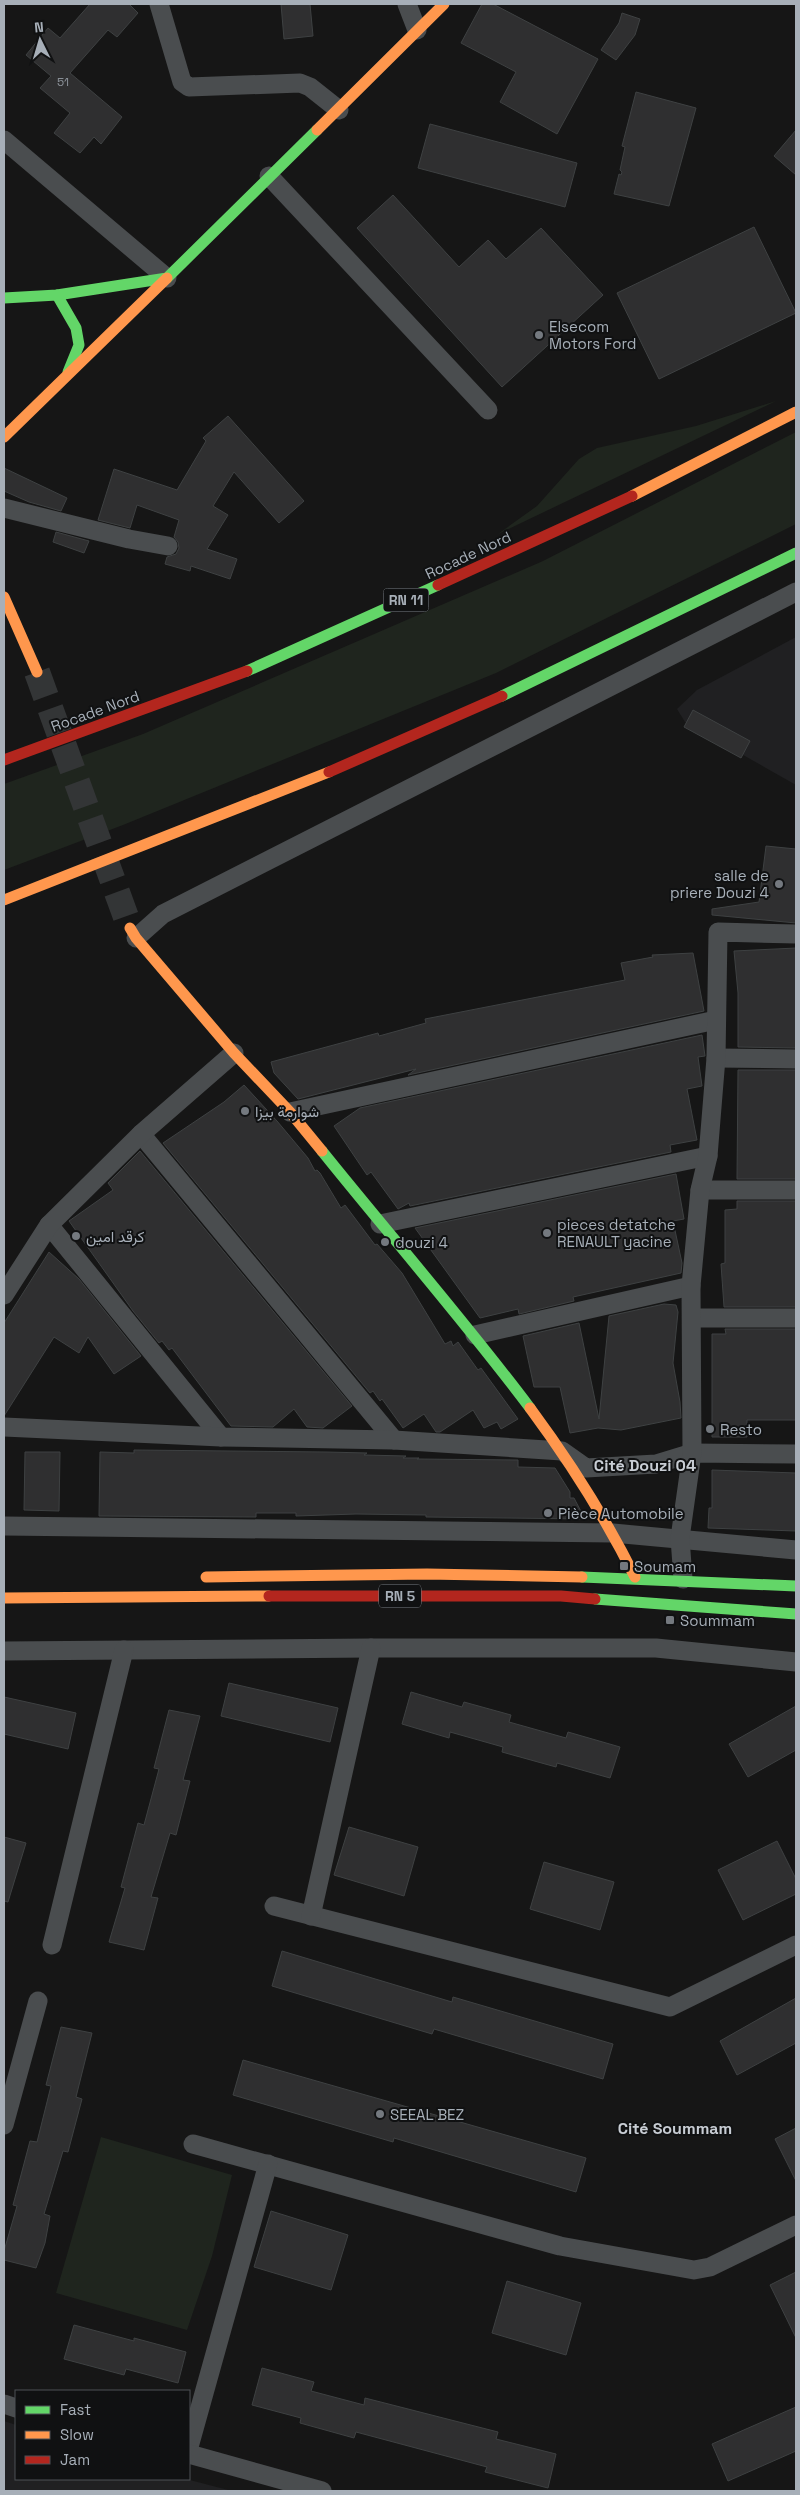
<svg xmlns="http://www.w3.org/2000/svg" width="800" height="2495" font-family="'Space Grotesk',Vazirmatn,sans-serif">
	<rect width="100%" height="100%" fill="#161616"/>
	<!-- built -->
	<g fill="#202022">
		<polygon points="796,637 796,785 685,722 677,709 697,690"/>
		<polygon points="4,2421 16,2425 16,2479 186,2479 232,2491 4,2491"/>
	</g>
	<!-- green -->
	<g fill="#1f251e">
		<polygon points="776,401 498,534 537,506 579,459 597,448 696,426"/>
		<polygon points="796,432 796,524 496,673 123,825 4,870 4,784 143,734 543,561"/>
		<polygon points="101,2137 232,2175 212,2256 187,2330 56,2293"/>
	</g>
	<!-- building -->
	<g fill="#2f2f30" stroke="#3e4142">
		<polygon points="90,4 129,4 138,13 117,37 108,30 70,73 122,117 101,144 94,137 80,153 54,133 70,113 40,88 51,76 26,55 48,28 60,38"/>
		<polygon points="281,4 310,4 313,36 284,39"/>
		<polygon points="482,4 493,4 598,59 557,134 500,102 516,72 461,43"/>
		<polygon points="622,13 640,19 635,35 616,60 601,50 619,23"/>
		<polygon points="636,92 696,108 669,206 614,194 619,174 621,175 622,172 620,170 625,147 622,146"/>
		<polygon points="430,124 577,163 565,207 418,168"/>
		<polygon points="796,130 796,175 774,156"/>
		<polygon points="393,195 459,267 488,240 506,259 541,228 603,295 502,387 357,228"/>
		<polygon points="754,227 796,313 659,379 617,293"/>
		<polygon points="228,416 304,501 279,523 234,472 213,506 228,515 207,549 237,559 230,579 191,566 190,571 165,564 167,557 176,554 179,548 178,542 174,537 179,520 137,505 130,528 98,520 114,469 177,490 206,441 203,438"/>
		<polygon points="4,468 67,498 61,511 29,502 4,491"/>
		<polygon points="56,532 89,541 84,553 53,542"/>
		<polygon points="693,710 750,741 741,758 684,727"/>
		<polygon points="766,846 796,849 796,923 712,915 712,909 759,902"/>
		<polygon points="796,948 796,1048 738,1047 738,993 734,951"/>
		<polygon points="693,953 704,1011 408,1075 416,1069 298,1099 274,1073 271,1062 378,1033 379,1036 426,1023 425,1019 625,980 621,963 653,957 652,955"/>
		<polygon points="702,1035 705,1056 698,1057 702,1086 687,1089 697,1140 670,1145 671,1152 410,1206 409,1203 398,1209 371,1172 367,1175 334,1126 360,1108"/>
		<polygon points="738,1070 796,1070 796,1179 737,1179"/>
		<polygon points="244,1085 277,1121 308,1158 315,1171 317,1170 320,1173 341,1208 345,1205 375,1245 377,1244 402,1273 445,1344 451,1341 453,1346 458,1342 478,1370 481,1368 518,1419 501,1429 497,1422 484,1428 473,1410 440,1432 436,1432 424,1414 403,1428 382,1399 380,1401 373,1391 370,1393 163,1143 224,1102"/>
		<polygon points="140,1151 352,1406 323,1428 307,1427 294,1409 273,1427 231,1426 172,1348 169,1350 162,1341 159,1343 133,1311 69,1221 113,1190 108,1183"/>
		<polygon points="676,1174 684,1219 673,1221 682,1263 681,1273 573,1297 574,1301 519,1314 518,1309 480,1318 415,1228"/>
		<polygon points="737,1201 796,1201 796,1307 724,1307 721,1264 725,1263 725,1210 737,1209"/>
		<polygon points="49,1252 79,1279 141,1356 114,1374 88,1337 79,1353 54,1337 4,1416 4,1323"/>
		<polygon points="664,1304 676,1305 678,1312 673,1363 680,1402 681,1418 621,1430 598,1428 570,1433 560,1387 534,1387 523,1336 579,1323 599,1419 609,1316"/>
		<polygon points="725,1329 796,1329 796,1420 747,1420 747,1437 712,1437 712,1334 726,1334"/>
		<polygon points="134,1450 326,1452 367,1453 364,1455 406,1456 403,1458 419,1458 417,1459 518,1460 518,1467 555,1468 570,1492 570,1498 574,1498 585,1519 426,1517 426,1515 356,1514 296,1516 296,1513 256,1513 256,1517 99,1516 100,1452 134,1453"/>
		<polygon points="25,1452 60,1452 59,1511 24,1510"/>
		<polygon points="712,1470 796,1473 796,1531 708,1528 709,1508 712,1508"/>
		<polygon points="229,1683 338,1708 330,1742 221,1716"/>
		<polygon points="411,1692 462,1707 464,1702 511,1715 509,1722 566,1738 568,1732 620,1747 610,1778 557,1763 556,1767 502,1752 503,1747 450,1732 449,1738 402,1724"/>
		<polygon points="4,1697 76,1713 68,1749 4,1734"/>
		<polygon points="796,1706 796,1750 748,1777 729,1744"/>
		<polygon points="169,1710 200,1716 183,1780 190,1781 176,1835 170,1833 151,1897 158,1898 144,1950 109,1942 125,1888 121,1887 138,1823 144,1825 159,1769 154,1768"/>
		<polygon points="349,1827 418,1847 404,1896 334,1875"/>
		<polygon points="4,1837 26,1843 8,1902 4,1901"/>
		<polygon points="777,1841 796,1879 796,1894 743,1920 718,1870"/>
		<polygon points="544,1862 614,1882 600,1930 530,1909"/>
		<polygon points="282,1951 452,2002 453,1997 613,2044 603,2079 434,2029 432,2034 272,1986"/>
		<polygon points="796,1998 796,2043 737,2075 720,2041"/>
		<polygon points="61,2027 92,2033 76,2097 82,2099 68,2152 63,2151 44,2214 50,2216 45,2243 36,2268 4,2260 4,2251 17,2206 13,2205 30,2141 37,2142 51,2086 46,2085"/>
		<polygon points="243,2060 586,2158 576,2192 394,2138 393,2142 233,2095"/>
		<polygon points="796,2128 796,2181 775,2139"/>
		<polygon points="271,2211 348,2235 331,2290 254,2267"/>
		<polygon points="796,2272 796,2338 770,2285"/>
		<polygon points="507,2281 581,2303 566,2355 492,2333"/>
		<polygon points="74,2325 134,2341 134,2338 186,2352 178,2383 126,2369 124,2375 64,2359"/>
		<polygon points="262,2368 314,2382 311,2391 364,2405 365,2398 498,2432 496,2439 556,2454 548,2488 485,2472 487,2467 356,2432 354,2438 300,2423 301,2418 252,2405"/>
		<polygon points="796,2407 796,2451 728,2481 712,2444"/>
	</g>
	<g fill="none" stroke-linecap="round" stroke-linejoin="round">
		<!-- secondary-tunnel -->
		<polyline stroke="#333536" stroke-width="26" stroke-dasharray="26 13" stroke-linecap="butt" points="37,672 130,928"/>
		<!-- street -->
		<g stroke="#4a4d4f" stroke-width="19">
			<polyline points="159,4 182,82 189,87 300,83 310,87 339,110"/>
			<polyline points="407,4 417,30"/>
			<polyline points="4,140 167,278"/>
			<polyline points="269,176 488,410"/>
			<polyline points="4,508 129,539 168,546"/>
			<polyline points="136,938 163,914 796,592"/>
			<polyline points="716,1058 796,1059"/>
			<polyline points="290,1112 716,1020"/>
			<polyline points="141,1134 394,1440"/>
			<polyline points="700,1190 796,1190"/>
			<polyline points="380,1224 708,1156"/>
			<polyline points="49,1225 221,1437"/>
			<polyline points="4,1295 49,1225 141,1134 234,1053"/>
			<polyline points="692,1318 796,1318"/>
			<polyline points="475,1335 691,1286"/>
			<polyline points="4,1427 221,1437 394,1440 562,1451 586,1468 656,1464 692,1453 796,1454"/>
			<polyline points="4,1526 613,1533 796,1550"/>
			<polyline points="683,1579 680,1538 692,1453 691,1286 700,1190 708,1156 716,1058 718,932 796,934"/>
			<polyline points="4,1651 371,1648 656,1648 796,1662"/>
			<polyline points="274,1906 670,2007 796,1945"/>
			<polyline points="311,1916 371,1648"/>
			<polyline points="52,1945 124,1650"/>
			<polyline points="4,2125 38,2001"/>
			<polyline points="193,2144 560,2246 694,2270 710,2267 796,2225"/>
			<polyline points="4,2404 16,2408"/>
			<polyline points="189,2447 268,2164"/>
			<polyline points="189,2454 322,2491"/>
		</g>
		<!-- fast -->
		<g stroke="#63d668" stroke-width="11">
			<polyline points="57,295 76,328 79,345 68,372"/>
			<polyline points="4,298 57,295 167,278 317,130"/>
			<polyline points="247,671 438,585"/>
			<polyline points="502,696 796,553"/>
			<path d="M322,1151C391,1237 464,1320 530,1408"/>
			<polyline points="582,1577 796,1586"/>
			<polyline points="595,1599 796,1614"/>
		</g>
		<!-- slow -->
		<g stroke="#ff974d" stroke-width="11">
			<polyline points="317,130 444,4"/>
			<polyline points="4,437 167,278"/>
			<polyline points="632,496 796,412"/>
			<polyline points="4,597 37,672"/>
			<polyline points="4,900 329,772"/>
			<polyline points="130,928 136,938 234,1053 290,1112 322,1151"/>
			<path d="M530,1408C570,1462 605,1517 635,1577"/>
			<polyline points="206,1577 427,1574 582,1577"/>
			<polyline points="4,1598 269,1596"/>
		</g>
		<!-- jam -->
		<g stroke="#b3261e" stroke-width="11">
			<polyline points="438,585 632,496"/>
			<polyline points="4,760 247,671"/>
			<polyline points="329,772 502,696"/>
			<polyline points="269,1596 561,1596 595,1599"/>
		</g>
	</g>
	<!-- markers -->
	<g fill="#74797f" stroke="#101112" stroke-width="2">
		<circle cx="539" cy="335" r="5"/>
		<circle cx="779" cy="884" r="5"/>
		<circle cx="245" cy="1111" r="5"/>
		<circle cx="547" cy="1233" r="5"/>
		<circle cx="76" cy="1236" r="5"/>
		<circle cx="385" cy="1242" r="5"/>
		<circle cx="710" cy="1429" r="5"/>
		<circle cx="548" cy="1513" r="5"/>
		<rect x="619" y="1561" width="10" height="10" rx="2.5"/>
		<rect x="665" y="1615" width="10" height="10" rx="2.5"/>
		<circle cx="380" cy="2114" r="5"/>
	</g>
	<g text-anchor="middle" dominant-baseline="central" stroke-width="4" stroke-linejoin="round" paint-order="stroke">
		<!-- number labels -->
		<g font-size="12" fill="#898f96">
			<text x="63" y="82">51</text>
		</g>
		<!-- shield labels -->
		<g fill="#101112" stroke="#7a8086" stroke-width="1">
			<rect x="383.5" y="588.5" width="45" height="23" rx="4"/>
			<rect x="379" y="1584.5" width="42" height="23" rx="4"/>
		</g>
		<g font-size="14" font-weight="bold" fill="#a7afb8">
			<text x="406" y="600">RN 11</text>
			<text x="400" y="1596">RN 5</text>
		</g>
		<!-- poi labels -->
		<g font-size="15" fill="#a7afb8" stroke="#101112" text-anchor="start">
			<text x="549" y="326">Elsecom<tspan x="549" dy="17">Motors Ford</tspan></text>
			<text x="769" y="875" text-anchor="end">salle de<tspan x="769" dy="17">priere Douzi 4</tspan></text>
			<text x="255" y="1111">شوارمة بيزا</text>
			<text x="557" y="1224">pieces detatche<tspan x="557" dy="17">RENAULT yacine</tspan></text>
			<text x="86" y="1236">كرقد امين</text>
			<text x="395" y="1242">douzi 4</text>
			<text x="720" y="1429">Resto</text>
			<text x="558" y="1513">Pièce Automobile</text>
			<text x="634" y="1566">Soumam</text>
			<text x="680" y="1620">Soummam</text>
			<text x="390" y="2114">SEEAL BEZ</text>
		</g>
		<!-- street labels -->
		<g font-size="15" fill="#a7afb8" stroke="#101112">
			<text transform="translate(468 555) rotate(-25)">Rocade Nord</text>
			<text transform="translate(95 711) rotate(-20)">Rocade Nord</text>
		</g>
		<!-- neighbourhood labels -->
		<g font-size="16" font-weight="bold" fill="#c8cdd4" stroke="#101112">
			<text x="645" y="1465">Cité Douzi 04</text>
			<text x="675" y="2128">Cité Soummam</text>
		</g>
	</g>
	<!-- border -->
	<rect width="800" height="2495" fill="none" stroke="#a7afb8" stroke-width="10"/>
	<!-- legend -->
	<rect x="15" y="2390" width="175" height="90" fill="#101112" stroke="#4c5054"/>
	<rect x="25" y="2406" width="25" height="8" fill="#63d668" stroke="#4c5054"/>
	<text x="60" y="2415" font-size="15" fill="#a7afb8">Fast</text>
	<rect x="25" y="2431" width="25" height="8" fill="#ff974d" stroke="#4c5054"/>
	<text x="60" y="2440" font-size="15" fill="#a7afb8">Slow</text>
	<rect x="25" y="2456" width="25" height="8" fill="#b3261e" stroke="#4c5054"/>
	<text x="60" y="2465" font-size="15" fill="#a7afb8">Jam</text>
	<!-- north arrow -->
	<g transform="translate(40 40) rotate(355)" stroke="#101112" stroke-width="4" paint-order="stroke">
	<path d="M0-4L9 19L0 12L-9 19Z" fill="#a7afb8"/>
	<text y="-8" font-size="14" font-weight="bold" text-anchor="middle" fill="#a7afb8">N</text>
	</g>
</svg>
